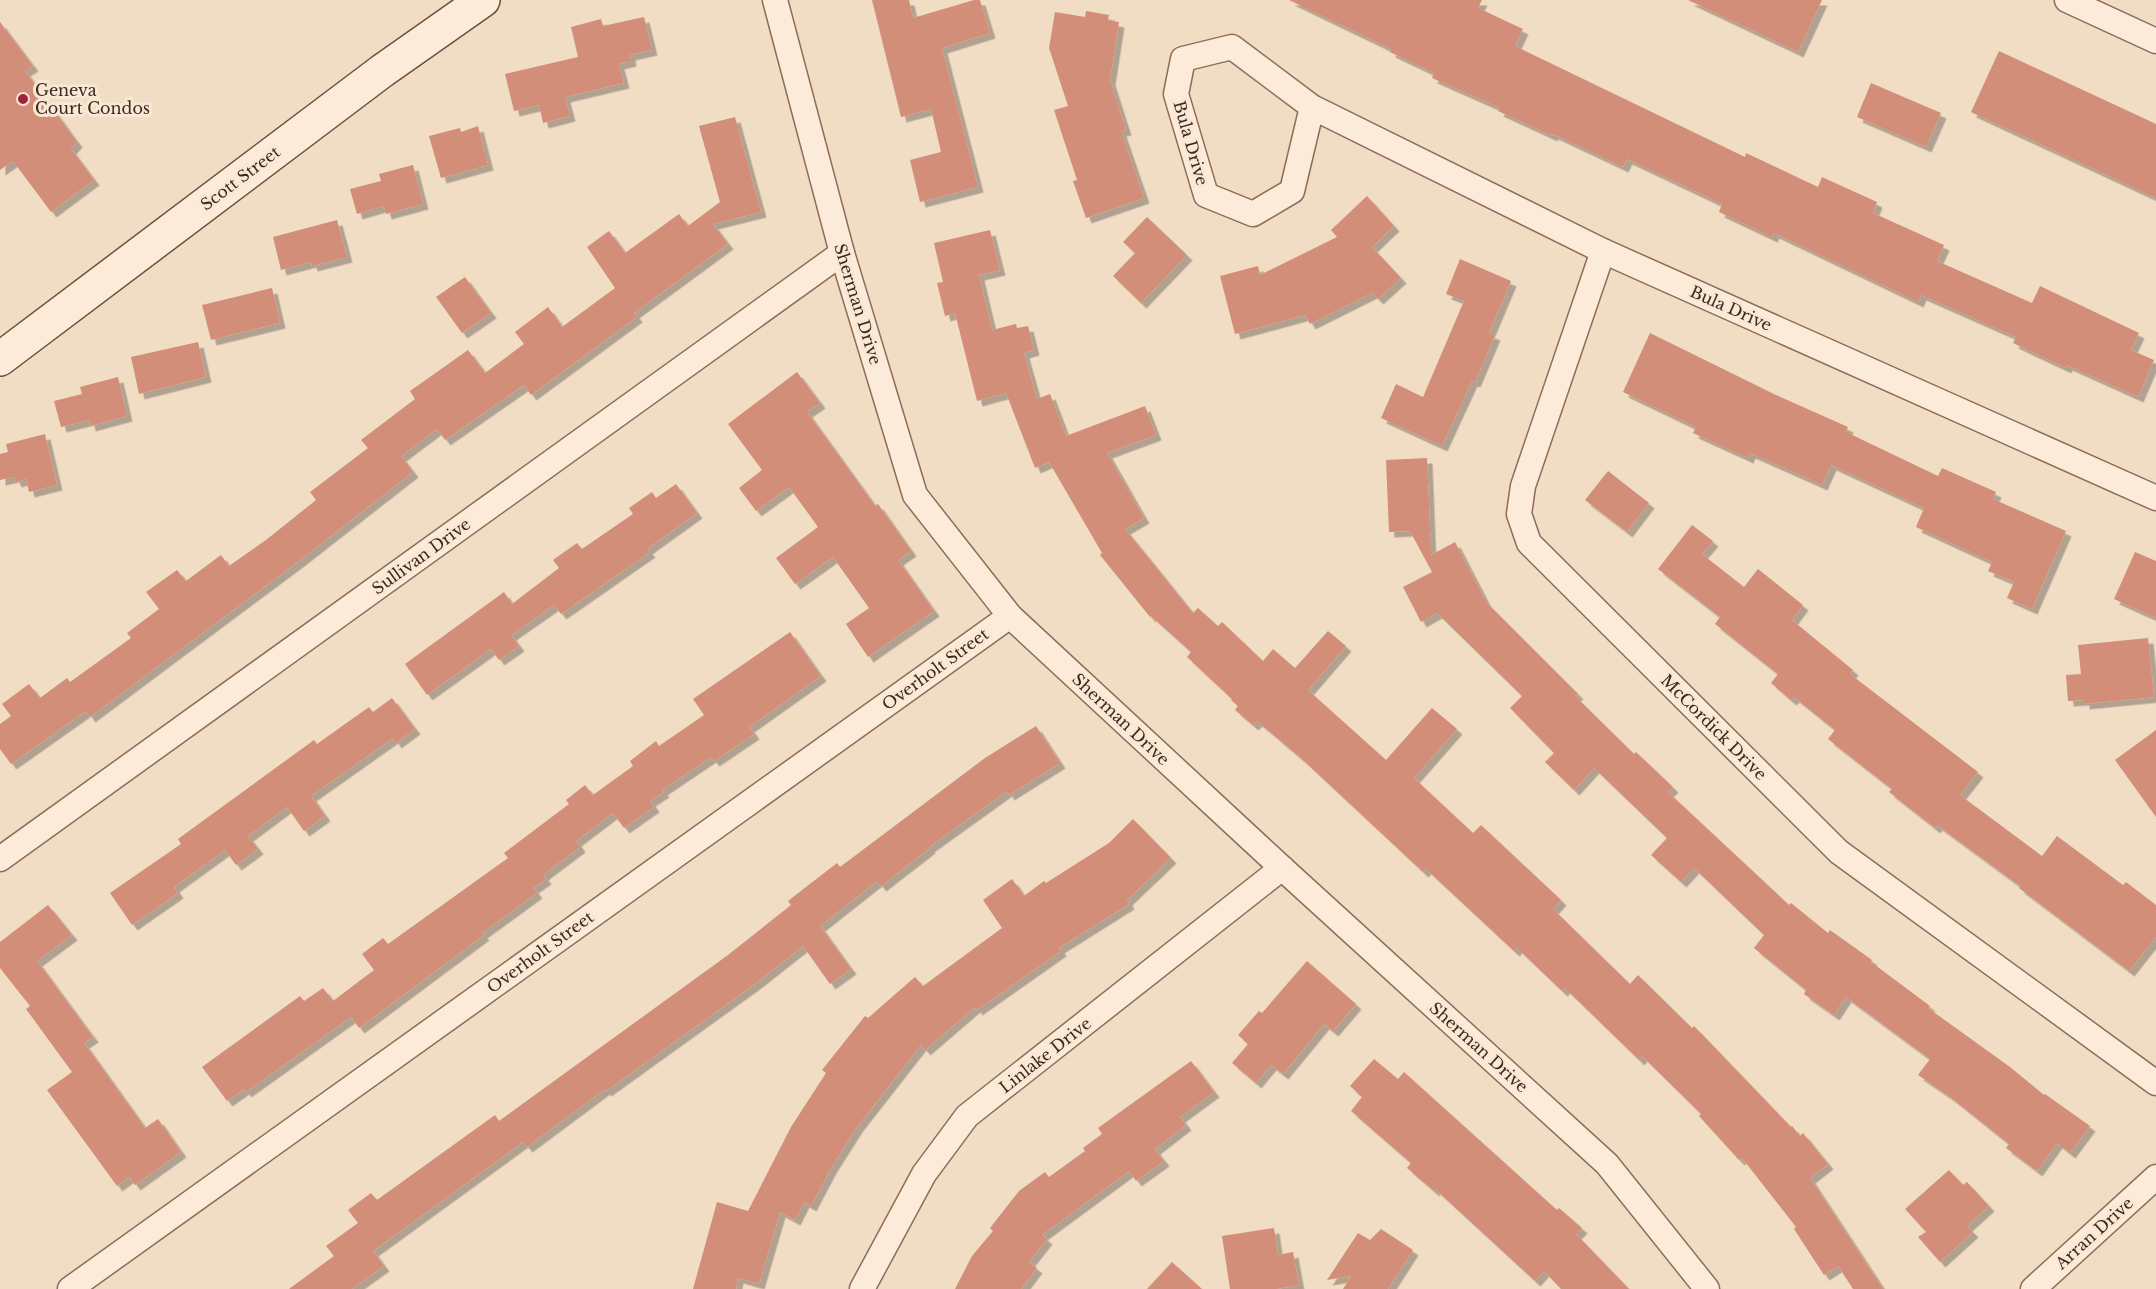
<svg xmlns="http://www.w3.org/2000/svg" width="2156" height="1289" font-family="'Libre Baskerville',serif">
	<defs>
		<filter id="shadow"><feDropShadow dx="5.5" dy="5.5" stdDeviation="0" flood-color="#0004"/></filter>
	</defs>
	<rect width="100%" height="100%" fill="#f1dcc4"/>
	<!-- building -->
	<g fill="#d28e78" filter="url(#shadow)">
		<polygon points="872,0 909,0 913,18 974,0 980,0 990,33 942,48 978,187 920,202 910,160 941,152 931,109 901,117"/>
		<polygon points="1289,0 1482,0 1478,8 1523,29 1515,46 1745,157 1746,153 1818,187 1822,177 1877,202 1873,213 1944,245 1937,261 2032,303 2040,286 2139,333 2131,350 2154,360 2138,397 2067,365 2066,368 2013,343 2016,337 1921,295 1918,302 1774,233 1772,237 1719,212 1722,204 1627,159 1623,167 1553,134 1552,136 1498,111 1500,108 1432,78 1434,73 1390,52 1391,49"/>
		<polygon points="1688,0 1822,0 1798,52"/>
		<polygon points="1086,11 1109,15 1108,20 1119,22 1110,80 1126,130 1121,131 1144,198 1086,218 1073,181 1077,180 1054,110 1068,106 1049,48 1055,12 1085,17"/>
		<polygon points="644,17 652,50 630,55 631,61 619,64 624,83 565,97 570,116 543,123 539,105 514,111 505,74 578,57 571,27 601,19 603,26"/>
		<polygon points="0,22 33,66 25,71 77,142 71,149 94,180 51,212 13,161 0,170"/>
		<polygon points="1999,51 2156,124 2156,198 1971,112"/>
		<polygon points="1871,83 1941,113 1926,147 1857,117"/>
		<polygon points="735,117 761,212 713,224 728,244 634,313 637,317 531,395 524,385 445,440 437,429 401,456 413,472 299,561 90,717 86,711 11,764 0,749 0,724 11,716 2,704 29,684 40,698 67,678 70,682 131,638 127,633 159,609 146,592 177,570 186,581 221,555 229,566 266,540 316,500 310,492 368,448 361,440 415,399 410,391 468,350 485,373 524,344 515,332 548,307 562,327 615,288 587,247 609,231 625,253 679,214 688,226 720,202 699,126"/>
		<polygon points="478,126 488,165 441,178 429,136 460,128 461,132"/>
		<polygon points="413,165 423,204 386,214 384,206 357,214 350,189 381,181 379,174"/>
		<polygon points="1367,196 1394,226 1372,247 1401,278 1378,299 1372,293 1310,324 1305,315 1235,334 1220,276 1258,266 1260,275 1337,237 1331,230"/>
		<polygon points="1147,217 1187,255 1141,303 1113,276 1135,253 1123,242"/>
		<polygon points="337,220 347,257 312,266 311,262 281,270 273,237"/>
		<polygon points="990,230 1000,270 979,275 992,330 1016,324 1017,328 1028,326 1034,350 1024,353 1037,399 1050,394 1066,436 1145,406 1156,435 1107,453 1144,518 1125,529 1193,613 1198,608 1218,626 1222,622 1263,661 1273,649 1295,668 1328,631 1346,646 1308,690 1386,760 1432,708 1457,729 1414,778 1473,833 1481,825 1561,900 1553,909 1630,984 1638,975 1692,1028 1694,1026 1791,1127 1792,1126 1800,1136 1803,1133 1828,1164 1810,1178 1883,1289 1853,1289 1838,1266 1824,1275 1794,1229 1796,1227 1742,1158 1739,1160 1699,1116 1701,1114 1642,1056 1639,1060 1571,994 1565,988 1562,991 1517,948 1514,951 1426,869 1423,872 1303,760 1257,721 1253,725 1235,710 1238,706 1231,700 1232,699 1187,657 1191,652 1151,616 1150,617 1100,555 1102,553 1049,462 1035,468 1006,393 977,401 955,313 945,316 937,283 943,282 934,243"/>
		<polygon points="1460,259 1511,281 1489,333 1495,335 1475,382 1472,381 1442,446 1381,418 1396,384 1423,397 1464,301 1446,294"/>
		<polygon points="465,277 491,313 462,333 436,297"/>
		<polygon points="272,288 280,323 211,340 202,305"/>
		<polygon points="1650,333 1776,395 1848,427 1846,432 1938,476 1942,468 1996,492 1993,499 2066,531 2032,609 2007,598 2014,582 1988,571 1992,562 1916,527 1924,508 1831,465 1822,485 1750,453 1748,458 1693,433 1696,427 1623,392"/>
		<polygon points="198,342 206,377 139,394 131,357"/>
		<polygon points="797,372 820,403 807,412 875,506 878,504 911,551 898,560 934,611 868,657 846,624 869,608 833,557 795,584 776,558 818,527 789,487 756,511 739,488 762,470 728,424"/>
		<polygon points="118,377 127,416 90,426 89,420 61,427 54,401 82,394 80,387"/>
		<polygon points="45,434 57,485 29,492 26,479 16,482 14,477 0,480 0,454 8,452 6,444"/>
		<polygon points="1427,458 1431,555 1455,542 1486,602 1578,694 1575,696 1634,754 1636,752 1673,787 1668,792 1789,905 1791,903 1828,933 1830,930 1872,960 1871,962 1930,1006 1928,1008 2010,1067 2044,1095 2045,1094 2090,1126 2070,1153 2057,1143 2037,1171 2006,1148 2009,1144 1949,1096 1918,1075 1930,1059 1846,997 1834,1015 1804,994 1806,990 1754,948 1764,935 1694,868 1681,882 1651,855 1667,838 1594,768 1574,790 1545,762 1554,753 1510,708 1522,696 1437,613 1421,622 1403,587 1432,572 1410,531 1389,532 1386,460"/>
		<polygon points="1608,471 1649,503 1627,532 1585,500"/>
		<polygon points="676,484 697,513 647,549 650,552 561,614 554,605 511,635 519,646 499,660 491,649 427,695 405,664 504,592 512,604 559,568 553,560 577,543 582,549 633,514 629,508 652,492 656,498"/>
		<polygon points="1692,525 1713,541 1702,554 1744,587 1758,569 1803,605 1792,620 1853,670 1850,674 1978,772 1960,795 2042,856 2057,836 2123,885 2126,882 2156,905 2156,937 2129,971 2019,888 2020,886 1937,825 1935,828 1889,792 1892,789 1828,739 1835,730 1794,697 1791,700 1771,683 1778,674 1715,624 1720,617 1658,569"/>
		<polygon points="2135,552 2156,561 2156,618 2114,599"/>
		<polygon points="790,632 821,676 749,727 754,734 714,761 711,757 662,790 664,792 650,801 654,807 624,828 613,813 576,841 580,847 543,875 546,879 533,888 537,893 482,933 484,935 359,1028 351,1017 246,1092 244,1089 227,1101 202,1067 300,996 304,1001 323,988 333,1001 374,970 362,954 383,938 388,944 508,858 504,853 569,804 566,800 585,785 593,795 633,766 630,761 656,741 659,746 704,715 693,699"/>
		<polygon points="2148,638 2154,697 2084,704 2084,700 2068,701 2066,675 2081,674 2078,645"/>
		<polygon points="392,698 415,729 396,743 393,738 311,796 325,816 304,831 287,807 248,836 258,849 236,865 225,850 174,887 178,893 132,925 110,893 181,844 178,839 314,740 317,744 369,707 373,712"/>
		<polygon points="1036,726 1060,763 1009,795 1007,791 929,847 930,848 881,886 877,881 820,926 851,969 830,984 803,946 752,986 606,1091 605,1089 527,1147 523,1142 373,1251 384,1266 352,1289 289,1289 334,1256 326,1246 358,1223 348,1210 371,1193 377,1200 495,1115 499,1121 728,955 791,905 788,901 837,863 840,867 985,758"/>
		<polygon points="2156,730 2156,817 2115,760"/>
		<polygon points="1133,819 1171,858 1127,900 1129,904 1059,948 1061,951 977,1010 975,1007 925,1050 921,1045 857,1127 831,1168 811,1206 804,1202 795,1220 780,1212 759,1284 738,1278 736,1289 693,1289 717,1202 748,1211 791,1127 826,1073 822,1070 865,1016 868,1018 915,977 923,986 1002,928 983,900 1012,879 1024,896 1044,881 1046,883 1109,843"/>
		<polygon points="48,905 72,935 37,961 93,1037 84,1043 145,1128 158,1119 181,1152 135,1185 129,1177 117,1186 47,1090 72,1072 26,1009 30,1006 0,968 0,942"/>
		<polygon points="1307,961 1356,1004 1333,1031 1324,1024 1283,1074 1271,1065 1256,1083 1232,1063 1248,1044 1238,1035 1259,1011 1262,1013"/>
		<polygon points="1374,1059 1398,1079 1404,1072 1557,1210 1559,1208 1582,1228 1576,1234 1629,1289 1561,1289 1544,1271 1535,1281 1435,1189 1434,1191 1407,1168 1411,1163 1351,1111 1362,1097 1350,1086"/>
		<polygon points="1191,1061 1214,1092 1180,1117 1186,1125 1155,1149 1164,1161 1136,1181 1129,1171 1042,1235 1047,1239 1029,1262 1037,1268 1021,1289 955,1289 972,1256 993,1231 990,1228 1019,1191 1045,1172 1049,1177 1085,1151 1083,1148 1102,1134 1098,1128"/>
		<polygon points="1949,1170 1963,1185 1967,1182 1989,1206 1967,1226 1973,1232 1940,1262 1918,1237 1926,1232 1905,1209"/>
		<polygon points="1274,1228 1278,1255 1293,1252 1299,1285 1276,1289 1230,1289 1222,1236"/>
		<polygon points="1381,1229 1413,1250 1388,1289 1343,1289 1351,1276 1327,1280 1358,1233 1370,1240"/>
		<polygon points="1172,1262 1202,1289 1147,1289"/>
	</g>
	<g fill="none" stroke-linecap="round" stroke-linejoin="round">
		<!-- street casing -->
		<g stroke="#8d6c59" stroke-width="27">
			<g id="street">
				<polyline points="775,0 842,253 915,495 1010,616 1282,868 1607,1164 1707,1289"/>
				<polyline points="2067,0 2156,41"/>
				<polyline points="1312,107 1292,191 1253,214 1206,195 1176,94 1183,59 1232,47 1312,107 1603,251 2156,498"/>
				<polyline points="1603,251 1523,486 1519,514 1529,543 1839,852 2156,1083"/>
				<polyline points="0,859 842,253"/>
				<polyline points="70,1289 1010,616"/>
				<polyline points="862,1289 924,1174 967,1116 1282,868"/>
				<polyline points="2033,1289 2156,1177"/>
			</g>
		</g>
		<!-- secondary casing -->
		<g stroke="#6f4d3c" stroke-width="36">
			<polyline id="secondary" points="0,359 382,71 483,0"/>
		</g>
		<!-- street -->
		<use href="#street" stroke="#fbebd8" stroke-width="24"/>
		<!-- secondary -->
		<use href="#secondary" stroke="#fbebd8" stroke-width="33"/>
	</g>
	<!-- markers -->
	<circle fill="#a1253a" stroke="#f8e8d4" stroke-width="2" cx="23" cy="99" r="6"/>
	<g text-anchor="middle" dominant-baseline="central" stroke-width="6" stroke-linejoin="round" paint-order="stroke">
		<!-- poi labels -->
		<g font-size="16" fill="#3c281e" stroke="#f8e8d4" text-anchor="start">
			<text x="35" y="90">Geneva<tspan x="35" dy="18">Court Condos</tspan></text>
		</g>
		<!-- street labels -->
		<g font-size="16" fill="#3c281e" stroke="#f8e8d4">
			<text transform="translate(1191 143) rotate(74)">Bula Drive</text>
			<text transform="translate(240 178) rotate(-37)">Scott Street</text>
			<text transform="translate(858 304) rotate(73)">Sherman Drive</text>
			<text transform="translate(1731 308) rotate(24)">Bula Drive</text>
			<text transform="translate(421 556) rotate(-36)">Sullivan Drive</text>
			<text transform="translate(935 669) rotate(-36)">Overholt Street</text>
			<text transform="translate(1121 719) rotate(43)">Sherman Drive</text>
			<text transform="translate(1714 727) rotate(45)">McCordick Drive</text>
			<text transform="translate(540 952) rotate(-36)">Overholt Street</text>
			<text transform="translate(1479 1047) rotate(42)">Sherman Drive</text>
			<text transform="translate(1045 1055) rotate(-38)">Linlake Drive</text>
			<text transform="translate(2094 1233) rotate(-42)">Arran Drive</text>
		</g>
	</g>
</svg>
